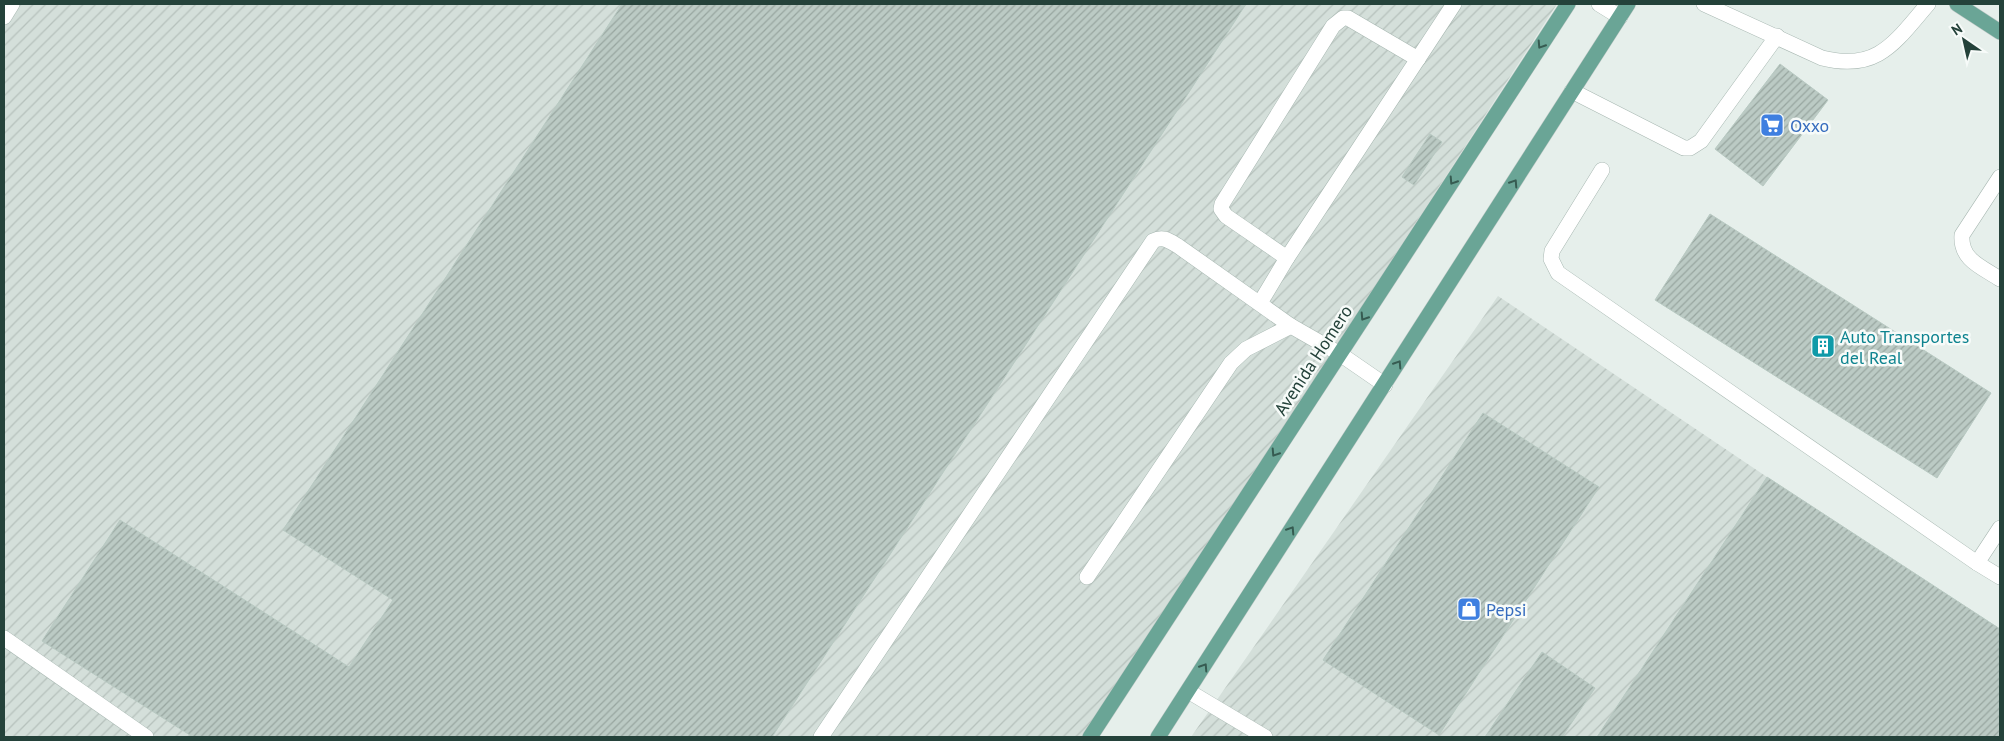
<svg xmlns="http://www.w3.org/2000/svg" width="2004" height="741" font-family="'PT Sans',sans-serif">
	<defs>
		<pattern id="industrial-furrows" width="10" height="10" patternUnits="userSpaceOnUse" patternTransform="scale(1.25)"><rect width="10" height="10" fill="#d4dfda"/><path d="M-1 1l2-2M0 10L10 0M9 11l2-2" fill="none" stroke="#b6c1bc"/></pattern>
		<pattern id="building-hatch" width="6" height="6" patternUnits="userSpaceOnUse" patternTransform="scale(1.25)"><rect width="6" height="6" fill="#bbcac4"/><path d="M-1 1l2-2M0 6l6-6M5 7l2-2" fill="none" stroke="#98a6a0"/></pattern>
	</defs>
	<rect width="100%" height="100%" fill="#e6efeb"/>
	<!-- industrial -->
	<g fill="url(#industrial-furrows)">
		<polygon points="4,4 1557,4 1084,737 4,737"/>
		<polygon points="1498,296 1767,477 2000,629 2000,737 1191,737"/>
	</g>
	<!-- building -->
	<g fill="url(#building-hatch)" stroke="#b8c9c2">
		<polygon points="622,4 1246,4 772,737 193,737 42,641 120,520 349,667 393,600 283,530"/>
		<polygon points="1780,64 1828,100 1763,186 1715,149"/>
		<polygon points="1430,134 1442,142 1414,185 1402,177"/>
		<polygon points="1710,214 1991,393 1937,478 1655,300"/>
		<polygon points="1483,413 1599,487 1439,735 1323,660"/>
		<polygon points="1767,477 2000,629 2000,737 1597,737"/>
		<polygon points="1542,652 1595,688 1562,737 1485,737"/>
	</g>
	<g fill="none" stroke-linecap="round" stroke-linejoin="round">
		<!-- lane casing -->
		<g stroke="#a8b8b2" stroke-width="16">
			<g id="lane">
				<polyline points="1599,4 1620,17"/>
				<path d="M1704,4L1822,58C1878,72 1895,42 1928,4"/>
				<polyline points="4,17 12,4"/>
				<polyline points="1572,91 1684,148 1690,148 1701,141 1777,36"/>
				<polyline points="1602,170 1552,251 1551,259 1558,273 1977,563 2000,528"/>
				<path d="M2000,177L1962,235C1960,260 1982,267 2000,279"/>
				<polyline points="1287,258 1226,216 1221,209 1222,204 1333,26 1343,18 1348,18 1418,59"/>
				<polyline points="1260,303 1287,258 1454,4"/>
				<polyline points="1977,563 2000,577"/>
				<polyline points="1087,577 1231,363 1246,349 1291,326"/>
				<polyline points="4,638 146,737"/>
				<polyline points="1188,691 1265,737"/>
				<path d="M821,737L1153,241C1163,236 1168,240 1178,246L1291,326L1340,354L1385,385"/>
			</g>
		</g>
		<!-- primary casing -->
		<g stroke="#c2cac8" stroke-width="16">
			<g id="primary">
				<polyline points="1957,4 2000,32"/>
				<polyline points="1090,737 1568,4"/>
				<polyline points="1158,737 1628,4"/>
			</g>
		</g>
		<!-- lane -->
		<use href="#lane" stroke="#fff" stroke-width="15"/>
		<!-- primary -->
		<use href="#primary" stroke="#6aa596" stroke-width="15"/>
	</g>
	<!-- one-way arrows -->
	<defs><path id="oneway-chevron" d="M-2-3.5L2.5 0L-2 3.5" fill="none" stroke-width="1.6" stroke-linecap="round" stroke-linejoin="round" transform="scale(1.25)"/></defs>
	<g stroke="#365b51">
		<use href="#oneway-chevron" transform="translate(1541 45) rotate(123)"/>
		<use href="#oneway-chevron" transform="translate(1453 181) rotate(123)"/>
		<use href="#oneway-chevron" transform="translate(1514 183) rotate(-57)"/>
		<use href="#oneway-chevron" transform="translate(1364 317) rotate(123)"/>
		<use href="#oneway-chevron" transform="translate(1398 364) rotate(-57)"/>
		<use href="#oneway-chevron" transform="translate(1275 453) rotate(123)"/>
		<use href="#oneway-chevron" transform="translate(1291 530) rotate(-57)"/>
		<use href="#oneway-chevron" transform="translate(1204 667) rotate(-57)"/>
	</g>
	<!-- icons -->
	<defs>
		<g id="supermarket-square" transform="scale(1.25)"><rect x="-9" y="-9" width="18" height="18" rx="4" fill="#3f7fe0" stroke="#f7fbf9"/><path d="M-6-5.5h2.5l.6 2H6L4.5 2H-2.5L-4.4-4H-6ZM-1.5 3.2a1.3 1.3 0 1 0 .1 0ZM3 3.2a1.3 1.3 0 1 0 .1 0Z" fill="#fff"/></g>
		<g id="building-square" transform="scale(1.25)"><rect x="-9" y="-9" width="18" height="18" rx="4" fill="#0f9aa8" stroke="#f7fbf9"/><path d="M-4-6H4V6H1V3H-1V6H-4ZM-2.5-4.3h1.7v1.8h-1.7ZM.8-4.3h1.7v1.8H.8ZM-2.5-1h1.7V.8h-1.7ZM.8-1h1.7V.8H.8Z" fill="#fff"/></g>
		<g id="shop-square" transform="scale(1.25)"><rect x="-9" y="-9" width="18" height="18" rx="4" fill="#3f7fe0" stroke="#f7fbf9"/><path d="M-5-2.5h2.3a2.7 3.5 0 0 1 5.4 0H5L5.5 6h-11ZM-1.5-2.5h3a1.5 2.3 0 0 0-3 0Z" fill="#fff"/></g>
	</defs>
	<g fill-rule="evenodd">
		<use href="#supermarket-square" x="1772" y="125"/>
		<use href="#building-square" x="1823" y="346"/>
		<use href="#shop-square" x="1469" y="609"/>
	</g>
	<g text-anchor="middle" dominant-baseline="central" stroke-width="5" stroke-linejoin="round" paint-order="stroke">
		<!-- shop labels -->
		<g font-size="18" fill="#366cbe" stroke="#f7fbf9" text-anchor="start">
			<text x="1790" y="125">Oxxo</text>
			<text x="1486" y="609">Pepsi</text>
		</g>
		<!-- culture labels -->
		<g font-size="18" fill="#0d838f" stroke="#f7fbf9" text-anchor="start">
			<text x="1840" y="336">Auto Transportes<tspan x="1840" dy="21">del Real</tspan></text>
		</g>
		<!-- street labels -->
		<g font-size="18" fill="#24423a" stroke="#f7fbf9">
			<text transform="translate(1313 360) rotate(-57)">Avenida Homero</text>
		</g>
	</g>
	<!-- border -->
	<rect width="2004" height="741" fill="none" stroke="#24423a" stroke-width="10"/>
	<!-- north arrow -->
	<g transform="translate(1964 40) rotate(326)" stroke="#f7fbf9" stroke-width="4" paint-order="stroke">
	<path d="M0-4L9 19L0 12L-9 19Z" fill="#24423a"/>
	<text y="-8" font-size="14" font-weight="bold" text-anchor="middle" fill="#24423a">N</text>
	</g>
</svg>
